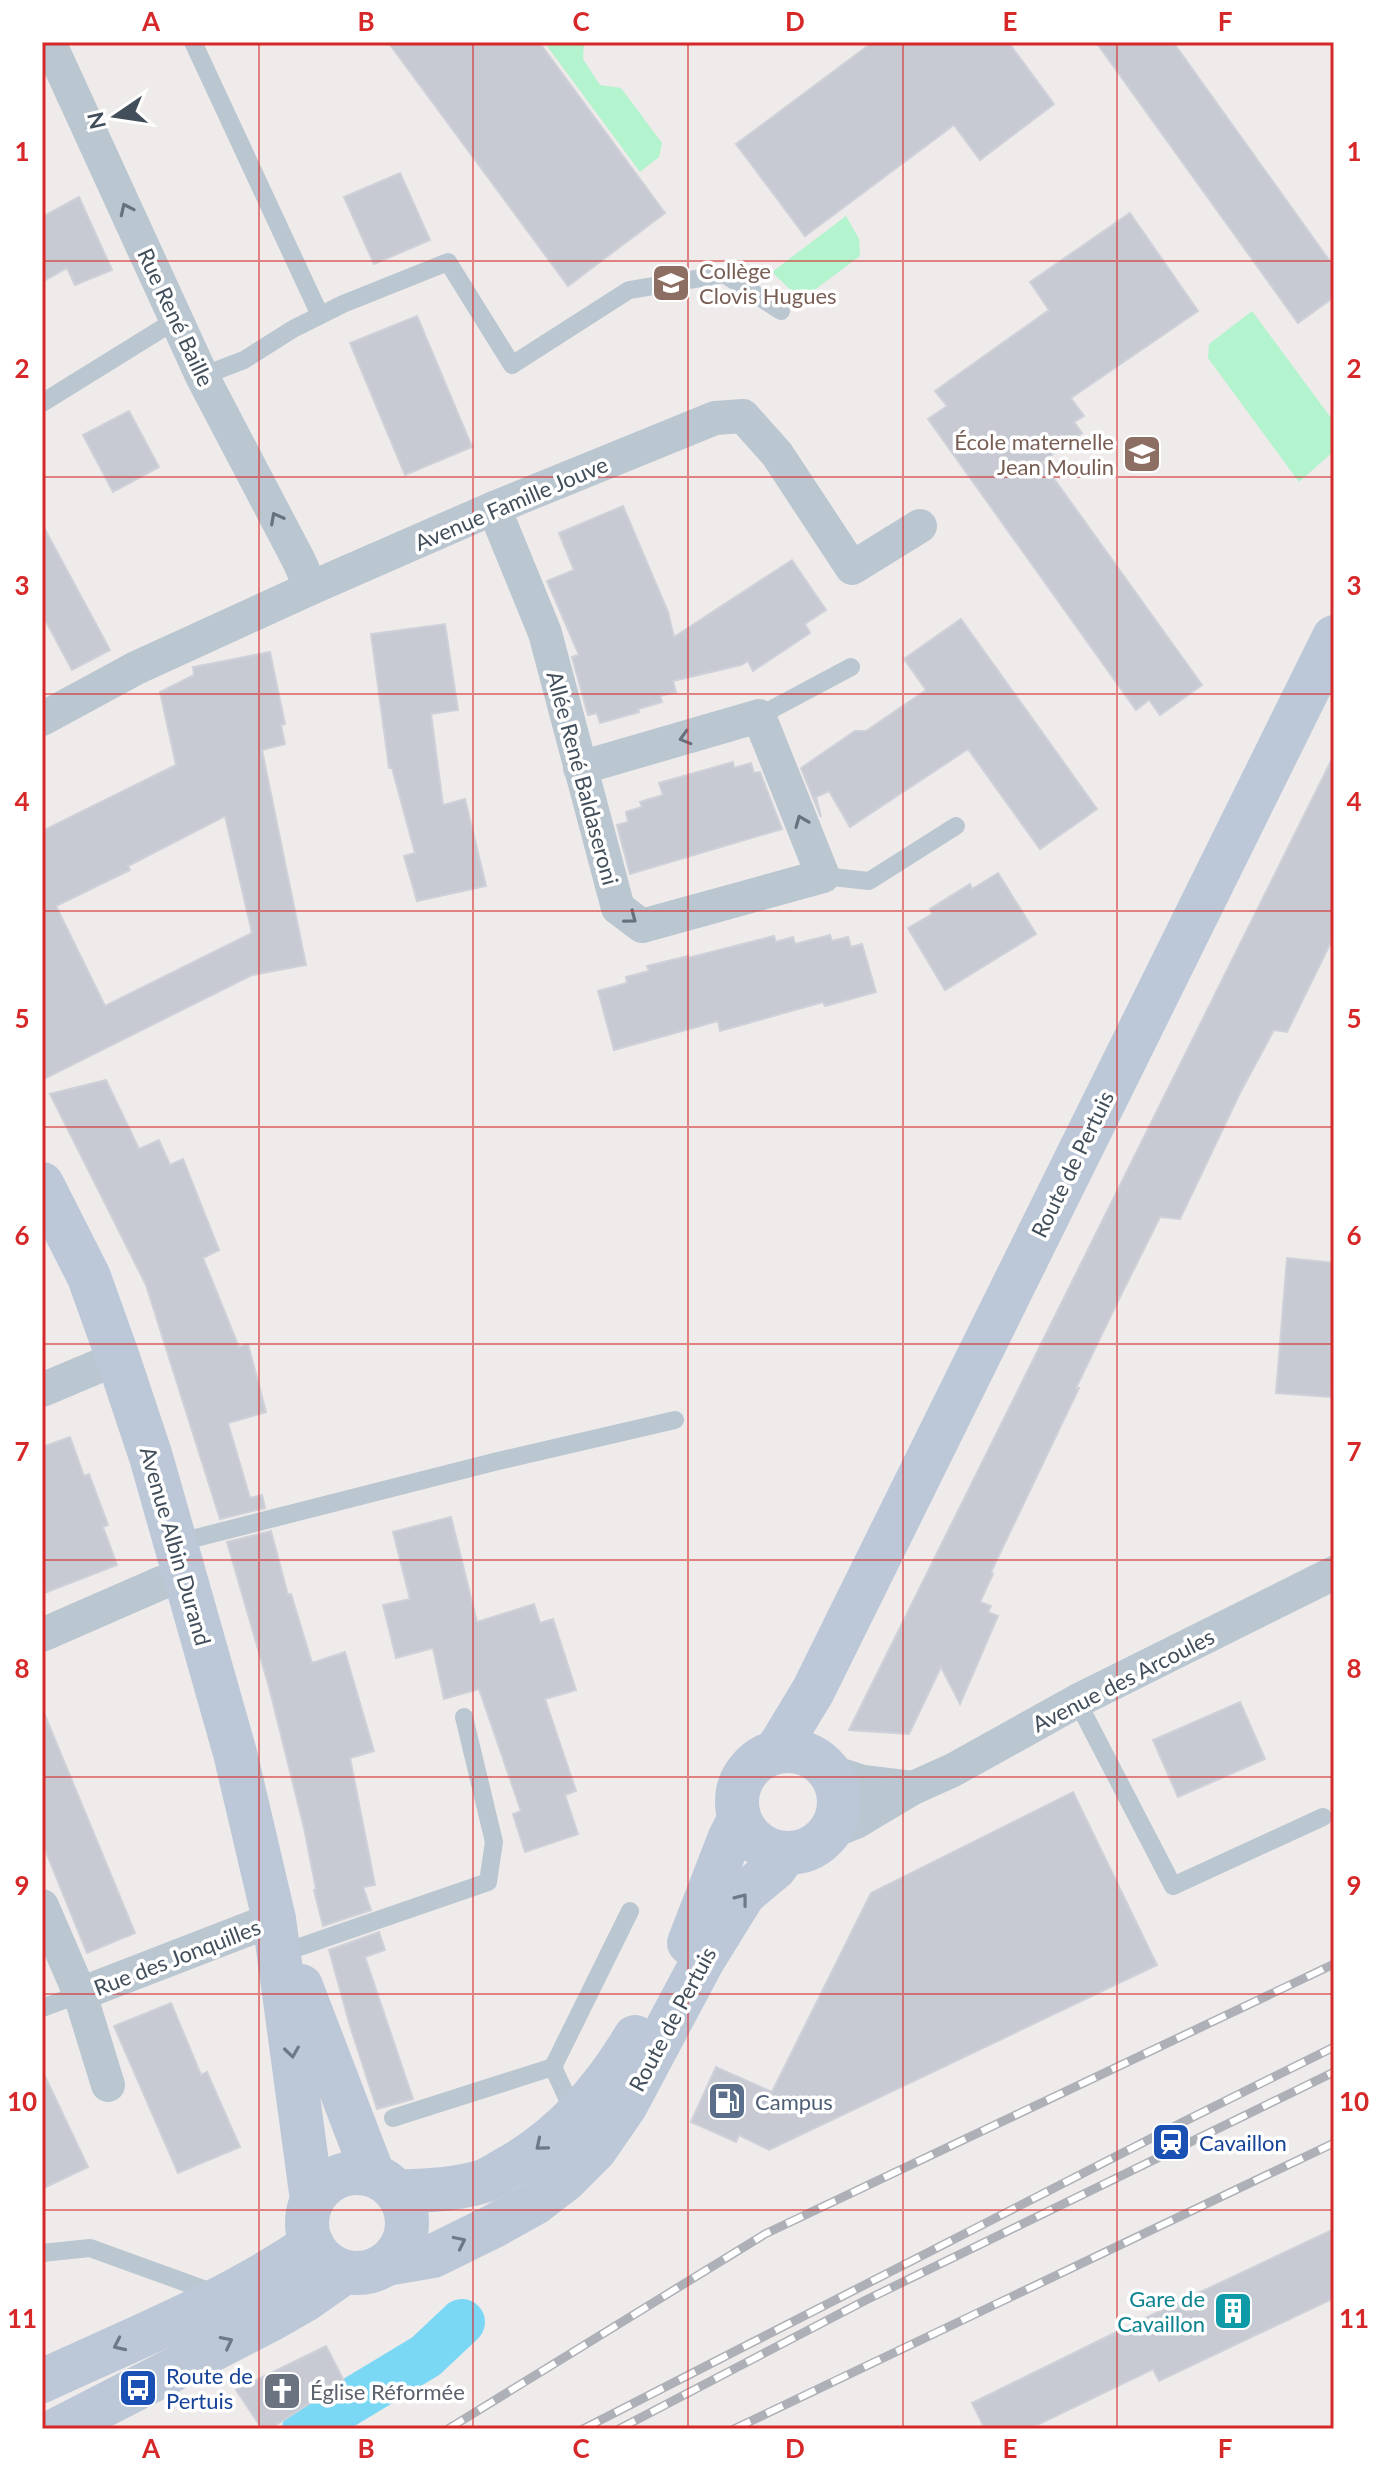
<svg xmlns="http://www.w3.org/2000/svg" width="1376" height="2471" font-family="Lato,sans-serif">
	<rect width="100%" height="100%" fill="#efebeb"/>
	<!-- green -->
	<g fill="#b3f3ce">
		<polygon points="544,42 584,42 583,59 600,85 621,88 662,143 659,157 640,172"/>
		<polygon points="846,216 859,239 860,256 801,300 772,272"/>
		<polygon points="1252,311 1334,422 1334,451 1299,482 1208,358 1209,344"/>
	</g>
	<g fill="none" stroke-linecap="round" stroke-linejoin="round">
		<!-- canal -->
		<polyline stroke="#7bd8f5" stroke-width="46" points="305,2429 426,2356 462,2322"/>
	</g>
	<!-- building -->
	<g fill="#c7cad3" stroke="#cfd1d9" stroke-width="2" fill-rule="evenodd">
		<polygon points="388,42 539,42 665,213 568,286"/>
		<polygon points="873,42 1008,42 1054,104 980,160 954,125 805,236 736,144"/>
		<polygon points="1096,42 1173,42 1334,267 1334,297 1298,323"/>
		<polygon points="400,173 430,240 374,264 344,197"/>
		<polygon points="79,197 112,270 75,285 67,268 42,282 42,217"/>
		<polygon points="1130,213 1198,311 1071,398 1084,416 1074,422 1082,433 1042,462 1202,685 1160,715 1149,700 1136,710 928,419 947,406 935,391 1049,310 1030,282"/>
		<polygon points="417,316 472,447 405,475 350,343"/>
		<polygon points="129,411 159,467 113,492 83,435"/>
		<polygon points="623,506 668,612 674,637 792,560 826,610 805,624 810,633 753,671 748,661 741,665 673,681 676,692 660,696 662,702 638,709 639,712 600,723 597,713 588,715 572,657 579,655 547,581 574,570 559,533"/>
		<polygon points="42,524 110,650 72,670 42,614"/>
		<polygon points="961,619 1097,809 1040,849 968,749 850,827 829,791 816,797 821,817 801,768 855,731 866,731 926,690 904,659"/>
		<polygon points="445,624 458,710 431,714 443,805 465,799 486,886 417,901 404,856 415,853 392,768 389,768 371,634"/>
		<path d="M270,652L285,724L281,725L285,744L262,750L306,965L252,975L42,1080V831L176,765L160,692L194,675L193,667ZM225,816L252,933L105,1006L56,906L130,870L128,866Z"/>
		<polygon points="1334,755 1334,936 1287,1032 1274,1030 1240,1093 1180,1219 1160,1217 1117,1303 1076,1388 1079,1388 991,1572 993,1574 980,1602 991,1606 988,1612 998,1616 960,1704 941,1667 909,1734 849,1730"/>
		<polygon points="733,762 734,768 751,763 754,773 760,772 782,829 630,874 617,825 628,822 626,812 642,807 640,802 663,795 659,783"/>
		<polygon points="998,873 1036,934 945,990 908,928 932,914 930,909 970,884 972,889"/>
		<polygon points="830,935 832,941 848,937 851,947 862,944 876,992 825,1006 823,1002 720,1031 718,1021 614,1050 598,991 627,983 626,977 649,971 647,966 688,956 688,958 774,936 776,942 793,937 795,944"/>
		<polygon points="106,1080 139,1149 159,1140 170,1165 183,1159 219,1250 203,1258 239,1347 248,1344 266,1412 228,1423 250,1498 262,1495 265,1508 220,1519 146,1285 50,1094"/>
		<polygon points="1287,1258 1334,1263 1334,1359 1331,1397 1276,1393"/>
		<polygon points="70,1437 84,1476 89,1474 108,1525 103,1527 117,1565 42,1594 42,1447"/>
		<polygon points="451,1517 477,1622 534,1604 540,1623 553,1619 576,1690 545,1699 576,1791 565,1795 578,1834 525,1852 513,1814 521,1811 479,1689 444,1699 433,1648 396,1658 383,1605 410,1599 393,1532"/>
		<polygon points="271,1531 288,1595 291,1594 312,1663 345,1652 374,1751 350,1758 375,1885 363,1887 371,1910 323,1926 314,1890 316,1889 304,1828 269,1687 227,1542"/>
		<polygon points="1240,1702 1265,1759 1178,1797 1153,1740"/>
		<polygon points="42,1708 135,1933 87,1953 42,1842"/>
		<polygon points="1073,1792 1157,1965 769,2150 739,2135 736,2142 691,2122 716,2067 772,2092 871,1893"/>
		<polygon points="379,1932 385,1950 365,1957 413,2099 377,2109 350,2026 329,1950"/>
		<polygon points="171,2003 201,2075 207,2072 240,2147 178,2173 114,2026"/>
		<polygon points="42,2070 88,2167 42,2189"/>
		<polygon points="1334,2229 1334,2298 1159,2381 1153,2369 1029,2429 985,2429 972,2403 1141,2320"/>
		<polygon points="326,2346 344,2381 270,2429 262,2429 236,2390"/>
	</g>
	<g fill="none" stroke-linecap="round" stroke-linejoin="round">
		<!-- lane -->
		<g stroke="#bac6d0" stroke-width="18">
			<polyline points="193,42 320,315"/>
			<polyline points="202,376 244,360 293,329 343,304 448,262 512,365 629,290 724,274 781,311"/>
			<polyline points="42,403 176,320"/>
			<polyline points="759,716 851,667"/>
			<polyline points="823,876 869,881 956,826"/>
			<polyline points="176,1543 498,1461 675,1420"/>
			<polyline points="1077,1701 1173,1886 1323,1817"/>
			<polyline points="288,1951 488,1882 494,1842 464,1717"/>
			<polyline points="42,2008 80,1994"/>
			<polyline points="574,2113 553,2067 630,1911"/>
			<polyline points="393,2118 553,2067"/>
			<polyline points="42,2253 90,2248 217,2294"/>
		</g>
		<!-- street -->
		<g stroke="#bac6d0" stroke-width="34">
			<polyline points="49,42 202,376 299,561 311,588"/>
			<polyline points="494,508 545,633 618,908 642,926 823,876 759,716 580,768"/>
			<polyline points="42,719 136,668 311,588 494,508 715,418 743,416 777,454 852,568 920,526"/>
			<polyline points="42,1390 118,1358"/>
			<polyline points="42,1635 161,1583 186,1576"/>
			<polyline points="828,1771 863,1782 913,1788"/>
			<polyline points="828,1833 856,1822 913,1788 953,1770 1077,1701 1334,1573"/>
			<polyline points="42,1906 80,1994 108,2085"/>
			<polyline points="80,1994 274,1919"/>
		</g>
		<!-- secondary -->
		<g stroke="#bcc8d8" stroke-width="44">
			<polyline points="42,1184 89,1277 118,1358 151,1457 235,1753 274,1919 312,2200"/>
			<circle cx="788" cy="1802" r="51"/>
			<polyline points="776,1752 813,1691 1334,637"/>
			<polyline points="689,1943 730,1837 739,1820"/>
			<polyline points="301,1986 373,2174"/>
			<circle cx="357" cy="2223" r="50"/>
			<path d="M398,2192C427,2190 455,2190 484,2181C493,2177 502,2171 511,2166C563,2136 604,2089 635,2037"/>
			<polyline points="386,2264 433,2256 494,2226 535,2203 565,2180 595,2150 626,2105 702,1962 744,1894 775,1868 785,1854"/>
			<path d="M42,2381C133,2339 229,2301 312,2244"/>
			<polyline points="58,2429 272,2319 305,2300 345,2272"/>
		</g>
		<!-- rail casing -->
		<g stroke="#adb1b7" stroke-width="9">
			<g id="rail">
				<polyline points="448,2429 765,2234 1334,1964"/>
				<polyline points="583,2429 1185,2121 1334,2047"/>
				<polyline points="619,2429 864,2301 1334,2072"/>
				<polyline points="734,2429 1334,2143"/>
			</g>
		</g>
		<!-- rail -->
		<use href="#rail" stroke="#fff" stroke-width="6" stroke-dasharray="18" stroke-linecap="butt"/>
	</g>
	<!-- one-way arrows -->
	<defs><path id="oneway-chevron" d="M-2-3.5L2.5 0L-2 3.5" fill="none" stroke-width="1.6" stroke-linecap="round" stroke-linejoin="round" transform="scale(2)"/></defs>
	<g stroke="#66737e">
		<use href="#oneway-chevron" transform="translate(126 209) rotate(-115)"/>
		<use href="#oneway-chevron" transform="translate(276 518) rotate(-118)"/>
		<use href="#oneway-chevron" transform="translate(685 738) rotate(164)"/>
		<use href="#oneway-chevron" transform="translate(801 821) rotate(-112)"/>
		<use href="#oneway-chevron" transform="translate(631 918) rotate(37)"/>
	</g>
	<g stroke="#6d7987">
		<use href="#oneway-chevron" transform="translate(742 1899) rotate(-52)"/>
		<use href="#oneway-chevron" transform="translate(292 2052) rotate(82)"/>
		<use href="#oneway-chevron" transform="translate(541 2145) rotate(140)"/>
		<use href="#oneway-chevron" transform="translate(460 2242) rotate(-26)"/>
		<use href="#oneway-chevron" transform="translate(227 2342) rotate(-27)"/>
		<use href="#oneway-chevron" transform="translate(119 2345) rotate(155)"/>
	</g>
	<!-- grid -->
	<path fill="none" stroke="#d62828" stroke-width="2" stroke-opacity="0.55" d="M259,42V2429M473,42V2429M688,42V2429M903,42V2429M1117,42V2429M42,261H1334M42,477H1334M42,694H1334M42,911H1334M42,1127H1334M42,1344H1334M42,1560H1334M42,1777H1334M42,1994H1334M42,2210H1334"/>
	<!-- icons -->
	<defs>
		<g id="school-square" transform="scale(2)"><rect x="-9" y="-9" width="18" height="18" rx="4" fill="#8d6e63" stroke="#fff"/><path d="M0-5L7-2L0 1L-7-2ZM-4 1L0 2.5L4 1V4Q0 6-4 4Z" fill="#fff"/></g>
		<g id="fuel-square" transform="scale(2)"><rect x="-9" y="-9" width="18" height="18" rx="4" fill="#5c6f8a" stroke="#fff"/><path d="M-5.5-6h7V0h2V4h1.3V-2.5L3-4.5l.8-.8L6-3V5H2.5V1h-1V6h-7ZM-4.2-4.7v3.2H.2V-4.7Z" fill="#fff"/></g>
		<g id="station-square" transform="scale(2)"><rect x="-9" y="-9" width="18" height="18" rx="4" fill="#1a4fb4" stroke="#fff"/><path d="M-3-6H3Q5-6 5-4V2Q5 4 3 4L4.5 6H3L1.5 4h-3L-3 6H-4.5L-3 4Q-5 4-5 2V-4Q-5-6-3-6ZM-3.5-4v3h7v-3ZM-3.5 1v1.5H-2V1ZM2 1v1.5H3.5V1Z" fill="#fff"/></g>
		<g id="building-square" transform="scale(2)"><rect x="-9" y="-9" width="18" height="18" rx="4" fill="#0f9aa8" stroke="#fff"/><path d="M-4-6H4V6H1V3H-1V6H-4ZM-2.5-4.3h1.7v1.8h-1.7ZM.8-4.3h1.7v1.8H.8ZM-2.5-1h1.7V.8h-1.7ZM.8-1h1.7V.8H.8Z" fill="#fff"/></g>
		<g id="bus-square" transform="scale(2)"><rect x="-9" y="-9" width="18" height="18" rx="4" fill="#1a4fb4" stroke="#fff"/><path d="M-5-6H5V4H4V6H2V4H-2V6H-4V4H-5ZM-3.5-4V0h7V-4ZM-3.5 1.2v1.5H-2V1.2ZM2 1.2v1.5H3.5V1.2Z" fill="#fff"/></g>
		<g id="church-square" transform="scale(2)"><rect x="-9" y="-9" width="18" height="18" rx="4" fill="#6b7280" stroke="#fff"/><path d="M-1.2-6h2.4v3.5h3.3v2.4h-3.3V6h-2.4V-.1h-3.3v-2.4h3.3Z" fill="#fff"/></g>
	</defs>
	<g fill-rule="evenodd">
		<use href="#school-square" x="671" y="283"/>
		<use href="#school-square" x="1142" y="454"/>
		<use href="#fuel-square" x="727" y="2101"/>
		<use href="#station-square" x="1171" y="2142"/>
		<use href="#building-square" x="1233" y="2311"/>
		<use href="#bus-square" x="138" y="2388"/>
		<use href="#church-square" x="282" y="2391"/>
	</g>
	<g text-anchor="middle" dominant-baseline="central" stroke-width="7" stroke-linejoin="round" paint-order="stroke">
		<!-- education labels -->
		<g font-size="22" fill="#785e54" stroke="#fff" text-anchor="start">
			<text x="699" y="270">Collège<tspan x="699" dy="25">Clovis Hugues</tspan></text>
			<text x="1114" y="441" text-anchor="end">École maternelle<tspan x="1114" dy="25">Jean Moulin</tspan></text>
		</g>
		<!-- street labels -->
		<g font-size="22" fill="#424f5b" stroke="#fff">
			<text transform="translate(176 317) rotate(65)">Rue René Baille</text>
			<text transform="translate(511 503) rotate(-23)">Avenue Famille Jouve</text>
			<text transform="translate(583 778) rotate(75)">Allée René Baldaseroni</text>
			<text transform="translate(1072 1164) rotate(-64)">Route de Pertuis</text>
			<text transform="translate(176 1546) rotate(74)">Avenue Albin Durand</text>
			<text transform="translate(1123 1680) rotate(-27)">Avenue des Arcoules</text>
			<text transform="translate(177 1957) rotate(-21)">Rue des Jonquilles</text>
			<text transform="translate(672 2019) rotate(-62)">Route de Pertuis</text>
		</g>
		<!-- service labels -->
		<g font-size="22" fill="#4e5e75" stroke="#fff" text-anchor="start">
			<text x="755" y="2101">Campus</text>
		</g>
		<!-- transit labels -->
		<g font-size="22" fill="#164399" stroke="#fff" text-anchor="start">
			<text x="1199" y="2142">Cavaillon</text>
			<text x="166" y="2375">Route de<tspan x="166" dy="25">Pertuis</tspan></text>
		</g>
		<!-- culture labels -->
		<g font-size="22" fill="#0d838f" stroke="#fff" text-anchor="end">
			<text x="1205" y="2298">Gare de<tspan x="1205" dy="25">Cavaillon</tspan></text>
		</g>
		<!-- worship labels -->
		<g font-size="22" fill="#5b616d" stroke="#fff" text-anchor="start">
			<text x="310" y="2391">Église Réformée</text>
		</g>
	</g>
	<!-- border -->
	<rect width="1376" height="2471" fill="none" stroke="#ffffff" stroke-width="88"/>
	<!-- north arrow -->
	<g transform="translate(116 116) rotate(257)" stroke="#ffffff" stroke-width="6" paint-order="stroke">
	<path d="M0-6L14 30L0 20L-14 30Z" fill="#424f5b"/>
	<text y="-12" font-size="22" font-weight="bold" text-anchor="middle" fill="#424f5b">N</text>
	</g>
	<rect x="44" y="44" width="1288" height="2383" fill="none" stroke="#d62828" stroke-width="3"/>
	<g font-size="26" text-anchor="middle" font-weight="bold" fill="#d62828">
		<text x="151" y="31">A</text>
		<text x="366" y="31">B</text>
		<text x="581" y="31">C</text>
		<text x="795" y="31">D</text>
		<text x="1010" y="31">E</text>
		<text x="1225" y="31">F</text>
		<text x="22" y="161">1</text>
		<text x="1354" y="161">1</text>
		<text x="22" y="378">2</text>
		<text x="1354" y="378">2</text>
		<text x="22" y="595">3</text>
		<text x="1354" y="595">3</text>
		<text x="22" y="811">4</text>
		<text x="1354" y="811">4</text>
		<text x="22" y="1028">5</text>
		<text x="1354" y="1028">5</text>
		<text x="22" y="1245">6</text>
		<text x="1354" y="1245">6</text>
		<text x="22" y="1461">7</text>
		<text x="1354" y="1461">7</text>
		<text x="22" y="1678">8</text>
		<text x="1354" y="1678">8</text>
		<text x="22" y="1895">9</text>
		<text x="1354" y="1895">9</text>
		<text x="22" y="2111">10</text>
		<text x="1354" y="2111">10</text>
		<text x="22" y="2328">11</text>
		<text x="1354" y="2328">11</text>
		<text x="151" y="2458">A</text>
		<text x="366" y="2458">B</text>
		<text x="581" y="2458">C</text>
		<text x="795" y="2458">D</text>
		<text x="1010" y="2458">E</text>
		<text x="1225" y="2458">F</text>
	</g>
</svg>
